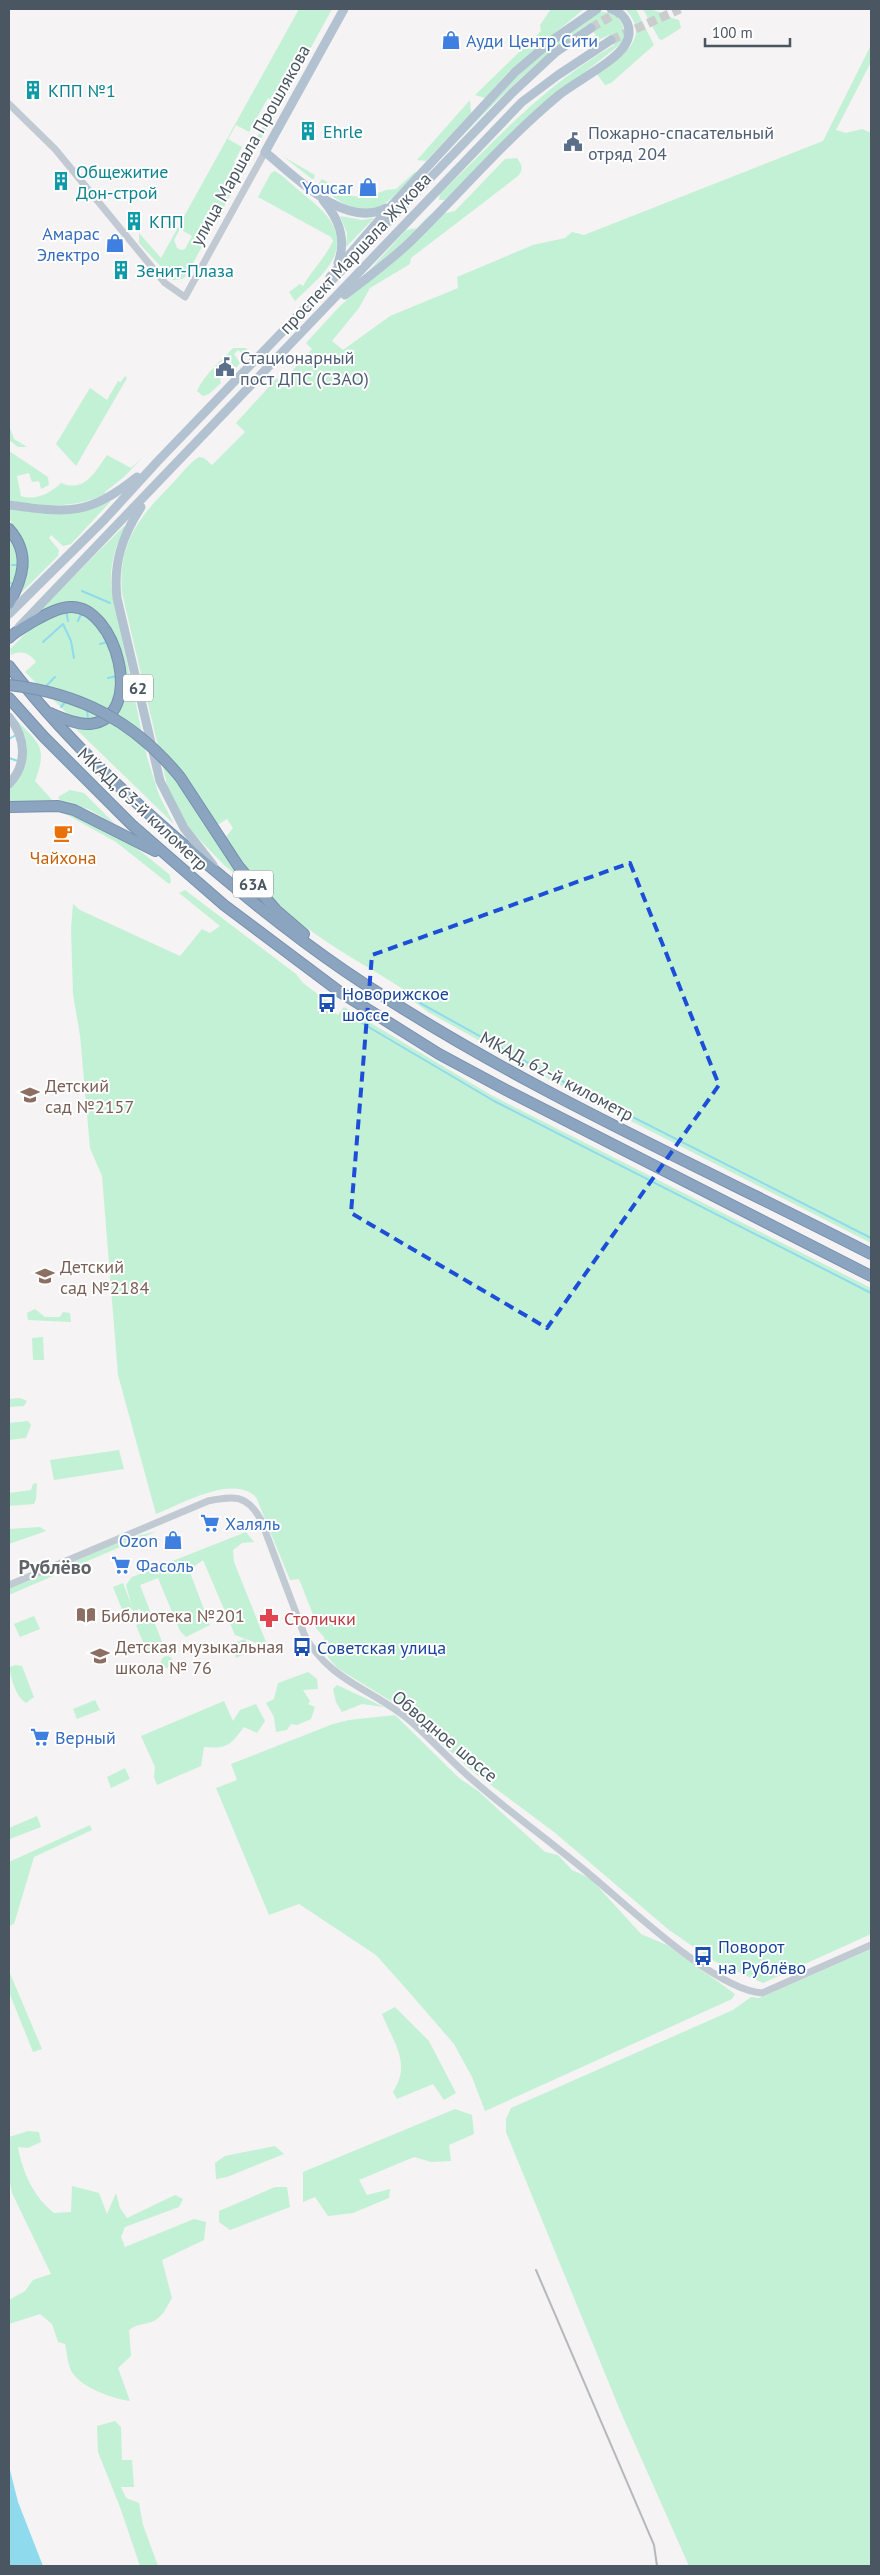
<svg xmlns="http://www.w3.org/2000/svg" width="880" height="2575" font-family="'PT Sans',sans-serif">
	<rect width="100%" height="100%" fill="#f5f3f3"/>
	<!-- green -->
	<g fill="#c3f1d5" fill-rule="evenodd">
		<path d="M299,9H332L186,276L182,279L173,280L139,243V233L161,258ZM268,98L276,103L241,166L234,162L242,147L228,139L236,125L249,132ZM180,229L192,236L185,249L181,250L177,248L174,240Z"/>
		<polygon points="551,9 584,9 509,71 485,98 475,95 541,31 540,25"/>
		<path d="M625,9H636L654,45L611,83L605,85L597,74C619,57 654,39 625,9Z"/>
		<path d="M643,9C660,9 663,16 679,20L681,28L662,40L659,39Z"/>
		<path d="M597,12C617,10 629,24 622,43L529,116L445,200H439L440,194C499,137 542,87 614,45L609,35L599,40L588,24C533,62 489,108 443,156L501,91L535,58Z"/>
		<path d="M871,45V62L836,130L846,133L862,129L871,133V1243L550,1080L428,1012L412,1000L413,996C379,972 340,953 307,928C274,904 246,872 225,838L233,828L227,819L219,824L215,823L184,775L176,781L242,879L225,866L197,837L185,823L168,789L122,593C118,544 138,518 171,485C180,476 188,464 199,457L204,458L212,465L245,432L236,423L277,378L281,383L312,349L306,343L339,307L441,214L455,211L505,159L517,158C522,165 524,169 518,176L411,258L410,264L370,288L359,308L332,341L343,350L390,316L458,288L457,277L533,245L565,238L572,232L584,235L823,141Z"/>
		<polygon points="470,100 471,113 426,161 417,160"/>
		<polygon points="284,157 315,175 314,179 312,179"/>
		<path d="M275,171C285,177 293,186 302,193C322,209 346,228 334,257C326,274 308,288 295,301L289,292L300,284L303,286C312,270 325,258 333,241L331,237L258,197L271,173Z"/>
		<path d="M416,171C416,175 405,185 400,190C370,223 347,209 318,185L322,179L352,196L367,197L386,190L396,189Z"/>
		<polygon points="433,211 417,231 367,273 406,230 417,228"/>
		<polygon points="340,216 362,220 374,218 346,247 347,233"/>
		<path d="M233,348H246L250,353L247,357L238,350L234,354L240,363L236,368L225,358L213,371L220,378L221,383L209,394L203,396L197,391C205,374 220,362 233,348Z"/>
		<polygon points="125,376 127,378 76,466 56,444 90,388 107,400 118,381 121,382"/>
		<polygon points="9,425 14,439 27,447 18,447 9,440"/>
		<path d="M9,451L48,477L49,485L41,489L39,481L32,482L29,473L17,476L21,496C36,501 51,493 61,483C85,493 95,472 107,455L131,468L143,457L125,476L105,492V494C71,510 45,505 9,501Z"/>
		<path d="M111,501L71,544L63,546L51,535L49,538L59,550L58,556L19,595C21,587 28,578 27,569C24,547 9,529 9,508L83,511Z"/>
		<path d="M124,526L126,527C115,545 110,564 111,586L147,757L159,795L174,824L74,727L105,722L123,671L91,610L37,613Z"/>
		<polygon points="9,534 21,567 9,596"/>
		<path d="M67,610L93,618L106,637L117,671V696L101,717L86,720L70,716L25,672L36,662C30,653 21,650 11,655L10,649L34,625Z"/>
		<path d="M13,716C37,743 49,744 35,781L52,800L9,802V788C31,766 28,741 13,716Z"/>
		<polygon points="70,790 84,793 115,824 88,809 61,802 58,797"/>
		<path d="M62,812C103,821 138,848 170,875L171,882L169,884L116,842Z"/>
		<path d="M185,890L296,974L303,983L327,1001L324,1005L338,1015L344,1007L491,1095L871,1288V1934L763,1983L714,1961L669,1930L554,1832L476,1774L399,1706L337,1668L328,1657L324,1637L309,1620L314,1617L299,1579L290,1580L256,1497C232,1474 182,1504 156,1514L118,1375L102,1176L90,1148L80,1035L73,994L71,929L73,904L80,910L180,956L202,929L210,933L220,926L179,893Z"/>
		<polygon points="35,1309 45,1317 60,1317 63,1312 70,1313 71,1322 28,1320 27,1313"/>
		<polygon points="43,1337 44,1360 33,1360 32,1338"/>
		<polygon points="20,1398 27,1401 24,1406 9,1407 9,1399"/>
		<polygon points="28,1421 31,1425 26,1438 9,1440 9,1423"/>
		<polygon points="119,1450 124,1469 54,1480 50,1460"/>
		<polygon points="37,1483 36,1499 34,1504 9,1506 9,1493 31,1490 33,1484"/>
		<polygon points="40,1527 46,1531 9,1544 9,1529"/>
		<polygon points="157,1531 9,1595 9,1585 133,1537"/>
		<polygon points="246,1532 254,1542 242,1543 233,1550 234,1562 268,1647 235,1635 203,1560 189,1570 210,1625 186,1637 180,1631 158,1578 140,1585 164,1647 147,1652 136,1625 143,1622 140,1609 133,1611 126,1585 132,1577"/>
		<polygon points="123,1583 133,1609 123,1612 113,1587"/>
		<polygon points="34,1616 40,1629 20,1637 14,1624"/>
		<polygon points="245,1639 250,1651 236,1658 232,1644"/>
		<circle cx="167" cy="1662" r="6"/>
		<path d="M16,1665L22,1666L34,1697L26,1703C15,1696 12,1680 9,1667Z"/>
		<polygon points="308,1672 317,1679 318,1689 303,1690 310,1701 308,1704 315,1707 311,1719 297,1725 291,1724 287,1730 276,1732 274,1717 266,1703 274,1699 278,1683"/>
		<polygon points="337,1685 384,1707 362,1704 342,1712 336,1702 333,1689"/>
		<polygon points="95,1700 100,1710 77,1719 73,1709"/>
		<path d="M224,1701L233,1721L240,1710L256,1704L265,1721L257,1733L244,1727C230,1745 228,1749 204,1747L201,1766L157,1785L154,1777L155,1767L141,1736Z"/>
		<polygon points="395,1715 459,1778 478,1791 545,1852 558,1855 572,1870 590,1878 641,1934 667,1945 735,1994 732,1999 485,2111 472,2077 454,2044 409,1992 376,1955 299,1904 269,1915 216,1788 237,1780 231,1764 333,1724 349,1720"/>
		<polygon points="125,1768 130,1779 111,1788 107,1777"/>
		<polygon points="37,1816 41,1827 10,1839 9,1828"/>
		<polygon points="90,1825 92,1830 34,1857 14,1924 9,1926 9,1862"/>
		<polygon points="871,1949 871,2566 689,2566 622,2415 506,2132 506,2119 511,2108 733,2010 751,1997 759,1998"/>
		<polygon points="9,1971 42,2049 33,2052 9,1992"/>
		<path d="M395,2007L429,2041L456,2093L444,2100L433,2084L397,2099L393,2092C412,2063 393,2042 382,2014Z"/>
		<polygon points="455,2109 472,2115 474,2134 449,2145 451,2161 431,2162 414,2157 359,2180 367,2195 390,2189 389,2198 353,2213 328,2216 315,2197 303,2202 303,2172"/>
		<path d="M28,2131L39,2132L41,2142L28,2148L18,2147C22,2171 34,2198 54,2213L71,2212L72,2186L99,2193L107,2214L116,2193L120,2208L127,2218L175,2195L183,2199L179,2207L125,2227L121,2237L125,2247L194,2219L206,2222L204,2240L162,2260L172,2298C167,2306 162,2319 151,2322C142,2325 137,2324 129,2330L131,2356L118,2368L130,2401C113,2399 76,2386 70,2368C67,2360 67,2352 65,2344L58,2342L52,2324L40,2314L9,2324V2300L25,2291L33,2280L51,2274L12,2193L9,2177V2137Z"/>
		<polygon points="275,2146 284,2154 227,2177 216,2179 215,2163 225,2156"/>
		<polygon points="275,2187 287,2187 290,2207 230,2230 219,2222 219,2211"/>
		<polygon points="115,2421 121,2427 122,2460 132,2460 134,2487 121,2487 126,2498 139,2503 143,2525 158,2566 140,2566 120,2507 98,2452 97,2426"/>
	</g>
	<!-- water -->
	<polygon fill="#90daee" points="9,2466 18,2502 43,2566 9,2566"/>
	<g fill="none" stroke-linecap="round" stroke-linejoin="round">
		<!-- stream -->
		<g stroke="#90daee" stroke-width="2">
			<polyline points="12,565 19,565"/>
			<polyline points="9,582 14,585"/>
			<polyline points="82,591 110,603"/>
			<polyline points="66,610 68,621"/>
			<polyline points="78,621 81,614"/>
			<polyline points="43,642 63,624 71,641 74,658"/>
			<polyline points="100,644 107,642"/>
			<polyline points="108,678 117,676"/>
			<polyline points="44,688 55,677"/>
			<polyline points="61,707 66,701"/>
			<polyline points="87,709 88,719"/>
			<polyline points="9,739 16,735"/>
			<polyline points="9,758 18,761"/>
			<polyline points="420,1003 552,1076 871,1238"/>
			<polyline points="355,1019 494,1101 871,1293"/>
		</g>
		<!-- major-tunnel -->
		<g stroke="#caccce" stroke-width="9" stroke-dasharray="9 4.5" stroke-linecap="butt">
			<polyline points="591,28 623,9"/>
			<polyline points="611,40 680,9"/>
		</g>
		<!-- highway casing -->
		<g stroke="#7690ad" stroke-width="12">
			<g id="highway">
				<path d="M9,529C31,554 23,578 9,604"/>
				<path d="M9,638C16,631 26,626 34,621C45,615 57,608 70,607C116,604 147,718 90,724C77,725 62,718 50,713"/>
				<path d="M9,666C57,729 115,785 175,837C230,884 285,930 345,971C510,1083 694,1163 871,1254"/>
				<polyline points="9,698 44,737 132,825 224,905 340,992 439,1054 506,1090 871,1276"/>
				<polyline points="180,777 239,867 276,910 304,934"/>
				<polyline points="9,807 58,806 74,810 155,851"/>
			</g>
		</g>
		<!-- minor -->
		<g stroke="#c1cad2" stroke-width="7">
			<polyline points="9,104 55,149 165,283 185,297 265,152"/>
			<path d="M9,1585L208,1501C234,1496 247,1494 261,1520L304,1634C328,1680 370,1688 408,1719C428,1736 446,1756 466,1774C507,1811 553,1843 595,1879C632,1910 716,1990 762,1993L871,1945"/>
		</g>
		<!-- major -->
		<g stroke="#b3c2d1" stroke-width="9">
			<path d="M344,9L265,152C295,176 345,230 386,208"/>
			<path d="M323,200C339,219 347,239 338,263"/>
			<polyline points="330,277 393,204 515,72 554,39 597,9"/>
			<path d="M345,295C367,278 390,261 410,242C460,193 505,140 559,95C575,82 616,61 625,45C634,30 627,14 611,9"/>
			<path d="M9,505C68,513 88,516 137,477"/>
			<path d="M141,507C122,536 113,564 117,598L160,781L184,828L213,865"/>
			<polyline points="9,614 104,520 157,462 512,93 556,52 591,28"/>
			<polyline points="19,627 522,102 558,75 611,40"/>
			<path d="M9,717C26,738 28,764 9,784"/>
		</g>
		<!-- highway -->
		<use href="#highway" stroke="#8ba5c1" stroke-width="10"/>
		<!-- rail -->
		<polyline stroke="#b5b8bd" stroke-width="2" points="536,2270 654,2545 657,2566"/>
		<!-- highway-bridge casing -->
		<g stroke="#7690ad" stroke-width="12" stroke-linecap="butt">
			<path id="highway-bridge" d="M9,685C80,693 134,721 180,777"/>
		</g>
		<!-- highway-bridge -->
		<use href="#highway-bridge" stroke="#8ba5c1" stroke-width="10"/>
	</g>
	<!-- marked area -->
	<path fill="none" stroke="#1d4ed8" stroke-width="4" stroke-dasharray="10 6" stroke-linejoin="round" d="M630,863L719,1085L547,1328L351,1213L372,955Z"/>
	<!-- icons -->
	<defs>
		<g id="shop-bare" transform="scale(1.5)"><path d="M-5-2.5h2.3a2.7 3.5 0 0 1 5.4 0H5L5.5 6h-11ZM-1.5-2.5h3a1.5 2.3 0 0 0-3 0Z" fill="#3f7fe0" stroke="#fff" stroke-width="2.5" paint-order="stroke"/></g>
		<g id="building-bare" transform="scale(1.5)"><path d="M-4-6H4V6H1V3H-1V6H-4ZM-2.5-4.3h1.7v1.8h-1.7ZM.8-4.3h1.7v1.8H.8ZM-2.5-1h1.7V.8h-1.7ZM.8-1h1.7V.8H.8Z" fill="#0f9aa8" stroke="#fff" stroke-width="2.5" paint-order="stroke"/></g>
		<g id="civic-bare" transform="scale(1.5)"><path d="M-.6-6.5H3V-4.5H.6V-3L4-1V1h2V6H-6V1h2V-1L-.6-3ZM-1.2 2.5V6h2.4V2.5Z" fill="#5c6f8a" stroke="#fff" stroke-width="2.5" paint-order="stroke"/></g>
		<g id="cafe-bare" transform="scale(1.5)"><path d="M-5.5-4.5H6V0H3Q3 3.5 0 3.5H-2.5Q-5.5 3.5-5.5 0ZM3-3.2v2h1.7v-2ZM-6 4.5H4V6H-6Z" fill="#e8710a" stroke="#fff" stroke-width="2.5" paint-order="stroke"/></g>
		<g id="bus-bare" transform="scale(1.5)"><path d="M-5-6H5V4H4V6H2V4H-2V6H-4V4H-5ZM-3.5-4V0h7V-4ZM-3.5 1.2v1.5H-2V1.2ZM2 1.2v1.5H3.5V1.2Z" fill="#1a4fb4" stroke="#fff" stroke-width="2.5" paint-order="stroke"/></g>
		<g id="school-bare" transform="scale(1.5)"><path d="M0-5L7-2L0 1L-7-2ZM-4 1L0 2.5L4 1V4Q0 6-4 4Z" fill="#8d6e63" stroke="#fff" stroke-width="2.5" paint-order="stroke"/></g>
		<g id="supermarket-bare" transform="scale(1.5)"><path d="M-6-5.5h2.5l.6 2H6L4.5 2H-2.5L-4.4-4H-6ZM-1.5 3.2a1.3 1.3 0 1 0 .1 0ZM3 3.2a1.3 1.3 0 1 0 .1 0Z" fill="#3f7fe0" stroke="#fff" stroke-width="2.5" paint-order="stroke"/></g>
		<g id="library-bare" transform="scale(1.5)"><path d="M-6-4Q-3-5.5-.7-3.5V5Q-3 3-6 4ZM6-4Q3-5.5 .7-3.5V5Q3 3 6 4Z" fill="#8d6e63" stroke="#fff" stroke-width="2.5" paint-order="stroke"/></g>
		<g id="pharmacy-bare" transform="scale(1.5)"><path d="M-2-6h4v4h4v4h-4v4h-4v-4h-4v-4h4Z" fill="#e0444e" stroke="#fff" stroke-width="2.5" paint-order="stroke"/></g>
	</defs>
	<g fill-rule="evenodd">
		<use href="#shop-bare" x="451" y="40"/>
		<use href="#building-bare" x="33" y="90"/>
		<use href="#building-bare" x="308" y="131"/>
		<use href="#civic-bare" x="573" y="142"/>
		<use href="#building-bare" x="61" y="181"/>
		<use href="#shop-bare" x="368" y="187"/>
		<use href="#building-bare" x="134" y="221"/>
		<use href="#shop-bare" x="115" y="243"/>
		<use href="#building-bare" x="121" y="270"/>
		<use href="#civic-bare" x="225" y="367"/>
		<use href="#cafe-bare" x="63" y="833"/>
		<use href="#bus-bare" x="327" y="1003"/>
		<use href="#school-bare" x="30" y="1095"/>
		<use href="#school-bare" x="45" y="1276"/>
		<use href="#supermarket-bare" x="210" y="1523"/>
		<use href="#shop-bare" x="173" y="1540"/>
		<use href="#supermarket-bare" x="121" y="1565"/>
		<use href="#library-bare" x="86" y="1615"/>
		<use href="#pharmacy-bare" x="269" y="1618"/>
		<use href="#bus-bare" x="302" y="1647"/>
		<use href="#school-bare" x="100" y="1656"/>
		<use href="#supermarket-bare" x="40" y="1737"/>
		<use href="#bus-bare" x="703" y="1956"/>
	</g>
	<g text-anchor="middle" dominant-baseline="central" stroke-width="4" stroke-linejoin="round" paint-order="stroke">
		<!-- shield labels -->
		<g fill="#fff" stroke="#808990" stroke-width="1">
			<rect x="123" y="674.5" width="30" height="27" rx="4"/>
			<rect x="233" y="870.5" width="40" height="27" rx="4"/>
		</g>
		<g font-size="16" font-weight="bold" fill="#4a5661">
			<text x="138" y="688">62</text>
			<text x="253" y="884">63A</text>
		</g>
		<!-- shop labels -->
		<g font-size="18" fill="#366cbe" stroke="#fff" text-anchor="start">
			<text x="466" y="40">Ауди Центр Сити</text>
			<text x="353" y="187" text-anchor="end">Youcar</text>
			<text x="100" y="233" text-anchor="end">Амарас<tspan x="100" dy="21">Электро</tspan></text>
			<text x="225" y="1523">Халяль</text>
			<text x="158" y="1540" text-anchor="end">Ozon</text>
			<text x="136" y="1565">Фасоль</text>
			<text x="55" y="1737">Верный</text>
		</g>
		<!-- culture labels -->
		<g font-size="18" fill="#0d838f" stroke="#fff" text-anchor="start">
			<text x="48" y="90">КПП №1</text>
			<text x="323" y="131">Ehrle</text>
			<text x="76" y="171">Общежитие<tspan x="76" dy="21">Дон-строй</tspan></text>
			<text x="149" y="221">КПП</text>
			<text x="136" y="270">Зенит-Плаза</text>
		</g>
		<!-- service labels -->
		<g font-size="18" fill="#4e5e75" stroke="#fff" text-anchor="start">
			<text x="588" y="132">Пожарно-спасательный<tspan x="588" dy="21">отряд 204</tspan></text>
			<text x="240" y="357">Стационарный<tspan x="240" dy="21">пост ДПС (СЗАО)</tspan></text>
		</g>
		<!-- street labels -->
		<g font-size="18" fill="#4a5661" stroke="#fff">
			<text transform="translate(250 145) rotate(-61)">улица Маршала Прошлякова</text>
			<text transform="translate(355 253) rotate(-47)">проспект Маршала Жукова</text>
			<text transform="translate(143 809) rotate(43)">МКАД, 63-й километр</text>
			<text transform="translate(557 1076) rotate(28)">МКАД, 62-й километр</text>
			<text transform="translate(445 1736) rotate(40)">Обводное шоссе</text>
		</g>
		<!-- food labels -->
		<g font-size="18" fill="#c56008" stroke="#fff">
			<text x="63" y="857">Чайхона</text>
		</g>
		<!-- transit labels -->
		<g font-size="18" fill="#164399" stroke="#fff" text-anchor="start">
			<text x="342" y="993">Новорижское<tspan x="342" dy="21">шоссе</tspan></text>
			<text x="317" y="1647">Советская улица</text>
			<text x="718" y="1946">Поворот<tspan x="718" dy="21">на Рублёво</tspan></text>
		</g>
		<!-- education labels -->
		<g font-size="18" fill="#785e54" stroke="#fff" text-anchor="start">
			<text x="45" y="1085">Детский<tspan x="45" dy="21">сад №2157</tspan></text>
			<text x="60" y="1266">Детский<tspan x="60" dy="21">сад №2184</tspan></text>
			<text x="101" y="1615">Библиотека №201</text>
			<text x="115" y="1646">Детская музыкальная<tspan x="115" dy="21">школа № 76</tspan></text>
		</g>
		<!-- health labels -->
		<g font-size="18" fill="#be3a42" stroke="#fff" text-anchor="start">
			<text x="284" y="1618">Столички</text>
		</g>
		<!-- quarter labels -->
		<g font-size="20" font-weight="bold" fill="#5f6368" stroke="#fff">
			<text x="55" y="1567">Рублёво</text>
		</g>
	</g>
	<!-- border -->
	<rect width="880" height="2575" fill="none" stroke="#4a5661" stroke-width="20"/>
	<!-- scale -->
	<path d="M705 38v8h85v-8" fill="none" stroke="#4a5661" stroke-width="2.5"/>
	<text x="712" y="38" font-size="15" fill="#4a5661" stroke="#ffffff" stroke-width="4" paint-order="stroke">100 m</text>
</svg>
